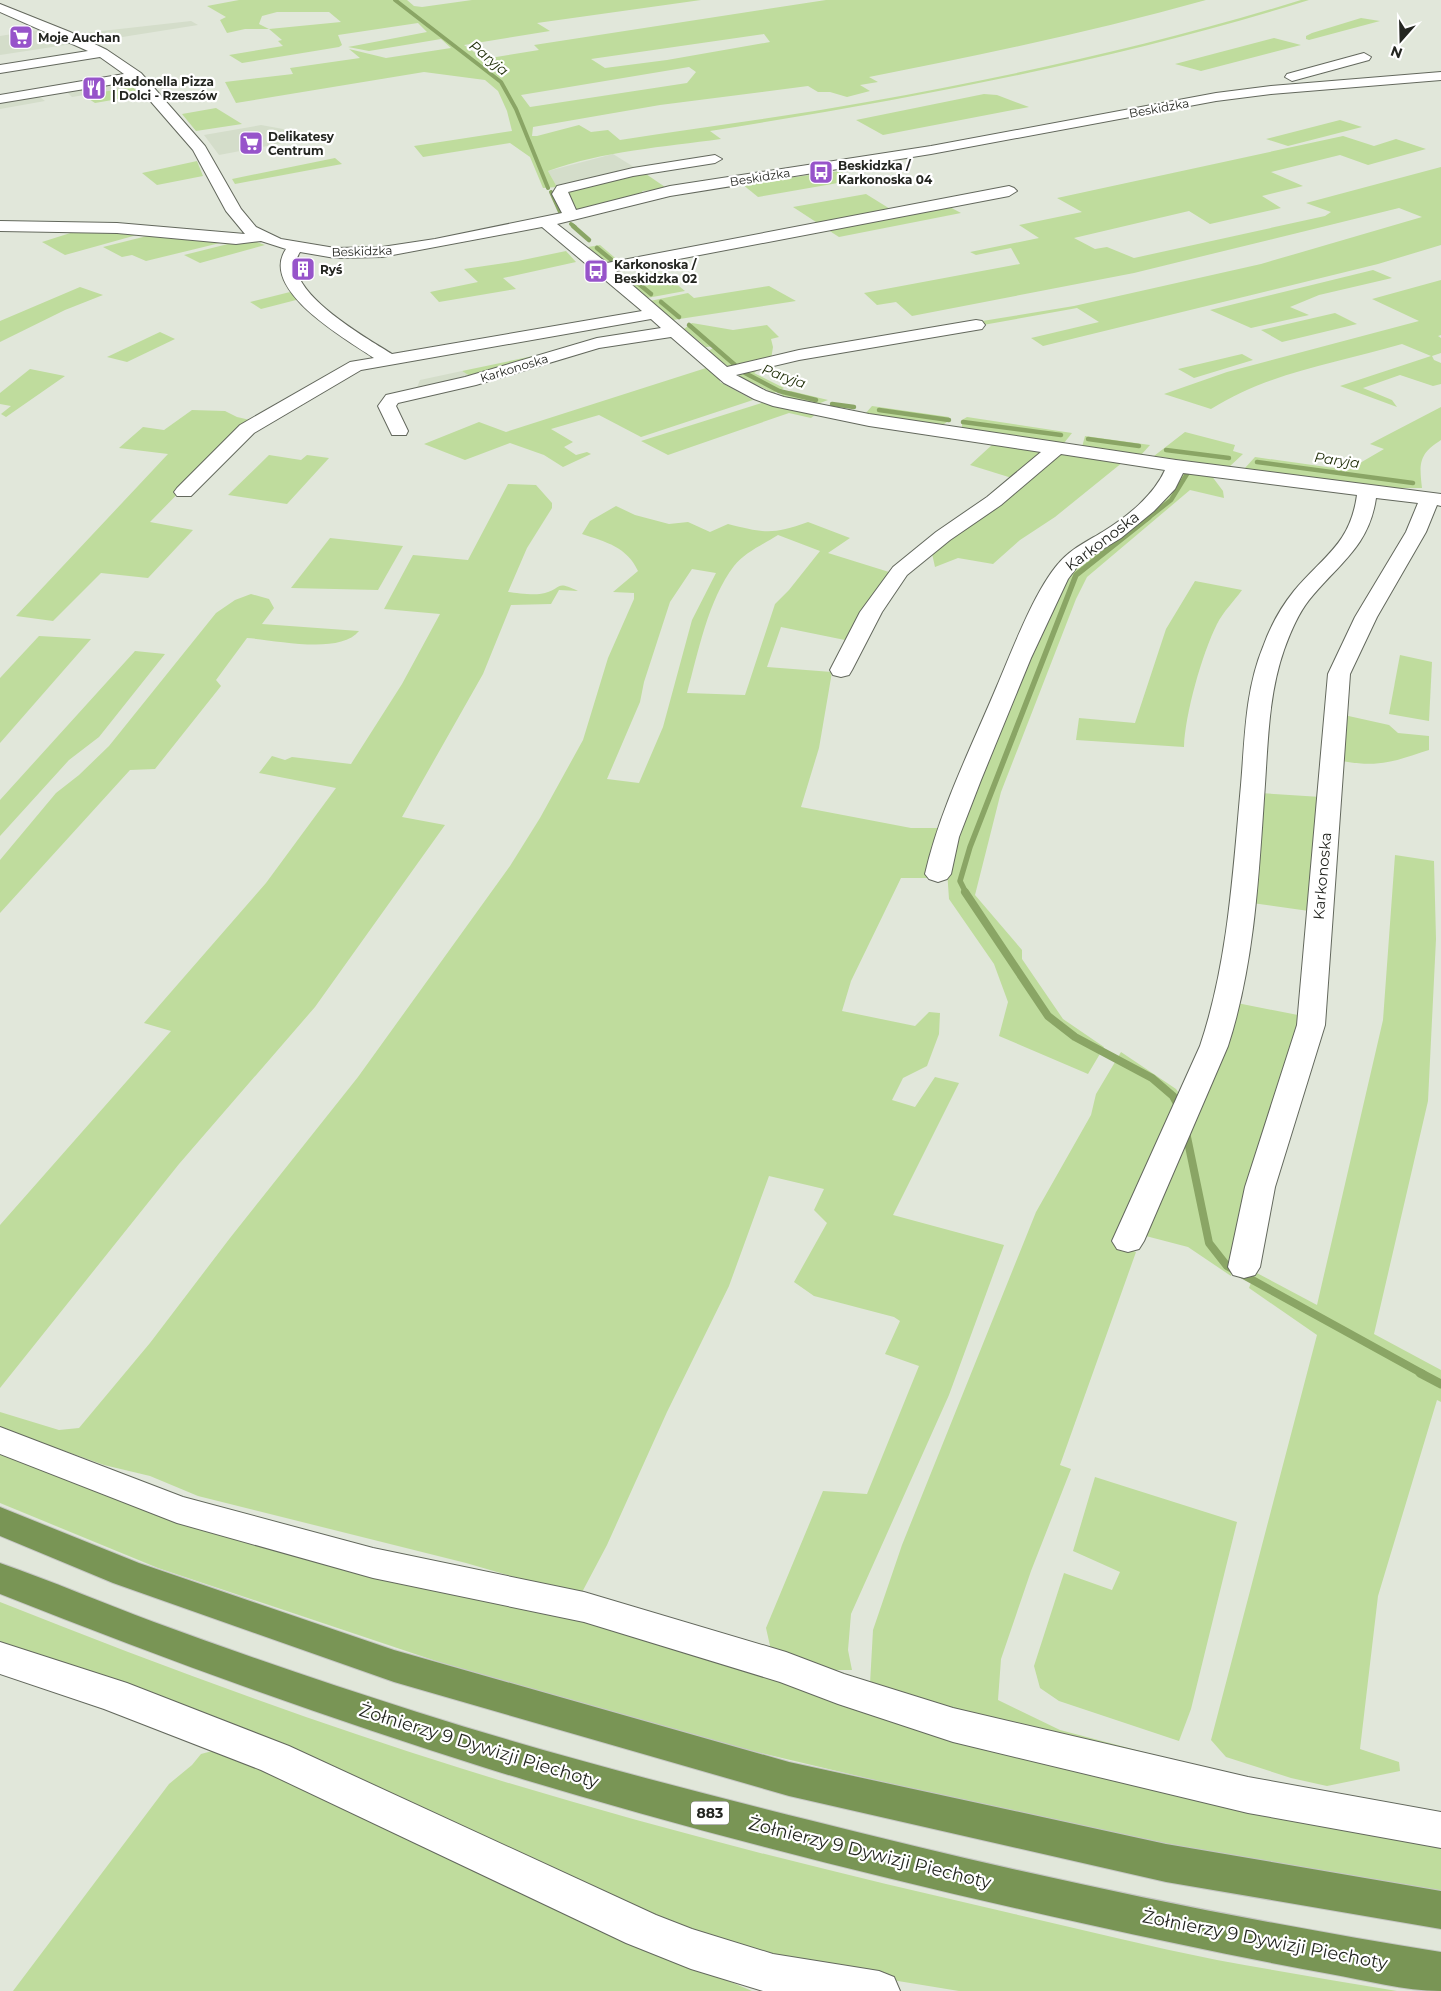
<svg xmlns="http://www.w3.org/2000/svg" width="1441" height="1991" font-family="Montserrat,sans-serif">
	<rect width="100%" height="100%" fill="#e1e7da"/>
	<!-- built -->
	<g fill="#d4ddca">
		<polygon points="191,21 198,25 91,42 75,34"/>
		<polygon points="44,29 72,44 0,55 0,36"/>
		<polygon points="125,79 133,87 72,97 64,89"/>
		<polygon points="36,94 45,101 0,109 0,100"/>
		<polygon points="261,125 283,129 299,140 219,155 204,135"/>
		<polygon points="613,154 637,169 557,187 548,171"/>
		<polygon points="462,371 473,378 416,390 420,380"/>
	</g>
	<!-- green -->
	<g fill="#bfdc9d" fill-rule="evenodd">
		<path d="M239,0H407L414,6L422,7L472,0H701L537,23L550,31L464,45L484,59L539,50L534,45L826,0H1206C1095,31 982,55 869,77L878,82L860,85L870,91L847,97L830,92H818L808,86L660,105L533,127L532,136H537L579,125L591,132L608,130L620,140C702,127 785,117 867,102C1013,76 1159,44 1301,0H1309C1113,61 912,99 710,131L721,139C664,147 603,151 548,171L557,187L543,188L530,157L510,143L423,157L414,146L512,131L507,111L498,91L485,80L424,72L236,103L225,82L293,74L290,68L360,58L349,49L386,58L451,48L441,39L369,51L348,47L427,32L418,23L338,35L342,45L339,47L242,63L229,55L283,46L278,41L282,40L269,29H245L227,33L220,20L226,17L207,6ZM277,12H329L341,22L269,29L259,24L262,16ZM764,34L770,42L667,60L605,68L591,59ZM689,67L696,72L687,83L530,107L521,95Z"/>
		<polygon points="1361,18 1380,21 1309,40 1306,39 1306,36 1312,33"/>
		<polygon points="1274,38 1301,45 1201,71 1175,64"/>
		<polygon points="133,87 141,95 95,103 83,95"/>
		<polygon points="984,94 997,95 1029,107 883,135 856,120"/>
		<polygon points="216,108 242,124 196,131 182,114"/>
		<polygon points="1340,120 1362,127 1288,146 1266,139"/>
		<polygon points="1343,136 1374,146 1396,139 1426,149 1368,165 1340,155 1271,172 1303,186 1262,196 1281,208 1210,224 1189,211 1074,238 1095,249 1107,247 1134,258 1325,216 1331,212 1306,203 1441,167 1441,245 1378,264 1043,346 1031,338 1099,322 1077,308 983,325 976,322 1074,306 1261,264 1422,217 1399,208 1134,273 912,316 896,302 877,305 864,293 1020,264 1011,248 976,255 970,252 1039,238 1019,225 1082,212 1057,198"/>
		<polygon points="335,158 342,164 235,184 232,179"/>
		<polygon points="197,161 203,176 157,185 142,173"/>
		<polygon points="840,171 855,180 758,197 742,184"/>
		<polygon points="643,172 668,189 642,191 643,193 580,210 574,208 566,192"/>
		<polygon points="866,194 895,212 819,224 793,207"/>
		<polygon points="946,205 961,213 839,237 825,228"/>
		<polygon points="83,229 144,233 65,255 42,242"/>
		<polygon points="159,233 214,240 220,243 146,261 132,255 122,257 103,247"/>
		<polygon points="244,240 251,240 265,245 200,263 184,255"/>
		<polygon points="600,245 621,263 609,264 588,247"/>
		<polygon points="566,251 576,262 503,278 516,289 439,302 430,292 478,282 464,269 518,261"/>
		<polygon points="1373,270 1392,278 1319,295 1290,307 1309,315 1251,328 1210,310"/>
		<polygon points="663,273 685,291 647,298 623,278"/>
		<path d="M1441,280V335L1438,336L1441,338V353L1432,356L1434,360L1441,363V384L1433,386L1400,375L1363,388L1392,400L1397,407L1340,386L1431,356L1402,344C1334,364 1273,371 1211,409L1164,394L1227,372L1419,321L1372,299Z"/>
		<polygon points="769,286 796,301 673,320 650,301 688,293 694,298"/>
		<polygon points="80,287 103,295 65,310 0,342 0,321"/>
		<polygon points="294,291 300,299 261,309 250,302"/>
		<polygon points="1335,313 1357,324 1282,342 1261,330"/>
		<polygon points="692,323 733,330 767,325 779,337 771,339 773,347 771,359 730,368 708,351 717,346 706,347 684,329"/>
		<polygon points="160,332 175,339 127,362 107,357"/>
		<polygon points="557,351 473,378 462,371"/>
		<polygon points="1242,354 1253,360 1194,378 1178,369"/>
		<polygon points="706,368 720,379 720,382 753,400 641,437 599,415 551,429 573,442 564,447 576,455 587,452 591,454 563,467 544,455 510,443 465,460 424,444 479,422 506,432"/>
		<polygon points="761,368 754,373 784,388 774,393 744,379 735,372"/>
		<polygon points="30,369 65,376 6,417 1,414 11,406 0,404 0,393"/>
		<polygon points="791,391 828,400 815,405 780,395"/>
		<polygon points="765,402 816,414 811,418 789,413 668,455 641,441"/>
		<polygon points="872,406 949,417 947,422 941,426 865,414"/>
		<path d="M1441,407V440C1419,454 1419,463 1422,488H1393L1246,471L1245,468L1255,457L1348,470L1384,449L1370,444Z"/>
		<polygon points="192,410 225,411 237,417 250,420 150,522 193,530 148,578 101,573 53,621 16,616 168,454 119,448 143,427 164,430"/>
		<polygon points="967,417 1072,433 1064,443 962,429 962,420"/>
		<polygon points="1185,432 1235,445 1233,451 1243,454 1229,467 1154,456"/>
		<polygon points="1085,436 1150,445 1141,455 1082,447"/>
		<polygon points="993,444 1041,450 1046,453 1015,479 970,465"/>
		<polygon points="1060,453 1123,462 1055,517 1020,540 993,564 958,558 935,567 931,549"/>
		<polygon points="269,455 301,460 307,455 329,458 287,504 228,495"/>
		<polygon points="1182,471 1211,475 1223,491 1224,498 1190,490 1087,577 1076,599 1001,792 975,895 1022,950 1022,959 1063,1019 1104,1047 1088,1074 999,1036 1008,1002 994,964 949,899 947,870 963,810 1067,573"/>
		<path d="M508,484L536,485L552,503V508L527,548L508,592C518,593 535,596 545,593C563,588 555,580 578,591L559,590L551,604L511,605L483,674L402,817L445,825L315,1007L179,1164L0,1388V1225L171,1031L144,1023L266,883L336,788L259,773L272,756L285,760L292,757L351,764L402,684L440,614L384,609L413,555L468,560Z"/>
		<path d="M616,506L635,515L669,524L688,522L710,532L728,524C764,533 772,535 808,522L850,538L828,553L889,572L867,602L845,640L781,627L767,667L832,672L819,748L801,807L911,828H939L935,859L927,878H901L851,981L842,1011L915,1026L929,1012L940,1013L939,1034L927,1066L903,1078L892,1100L915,1107L935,1077L959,1083L893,1215L1004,1245L949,1395L851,1614L848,1650L852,1670H824L771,1650L766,1628L823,1491L867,1494L919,1366L885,1354L900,1321L894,1317L814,1296L794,1282L827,1223L814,1210L824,1189L769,1176L729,1286L667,1412L607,1545L580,1596L466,1563L198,1496L150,1476L104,1465L0,1428V1412L59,1430L79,1428L150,1343L230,1238L358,1077L510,866L540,818L583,740L608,658L634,599V593L613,592L638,571C627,547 606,542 582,534L590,521ZM778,535L820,551L789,590L775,604L745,695L687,693C698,653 708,600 734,566C745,552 764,544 778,535ZM692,569L716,573L692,620L663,727L639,783L607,779L640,702L644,682L670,602Z"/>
		<polygon points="330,538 403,546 378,590 291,588"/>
		<path d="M1195,581L1242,590C1234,601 1223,612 1217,624C1202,654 1185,714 1184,747L1076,740L1079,718L1135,723L1166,629Z"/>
		<path d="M251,594L269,599L274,608L262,624L359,631C340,655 276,640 247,638L216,680L221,686L155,769L130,770L0,913V860L56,793L79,775L109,746L216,613L235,600Z"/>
		<polygon points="39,636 91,639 0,743 0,678"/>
		<polygon points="135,651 165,654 99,737 69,760 0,836 0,800"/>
		<polygon points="1400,655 1432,662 1429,721 1389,714"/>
		<path d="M1344,715L1389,725L1398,733L1429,736V750C1395,761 1379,768 1342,761Z"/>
		<polygon points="1260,793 1321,797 1309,911 1252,903"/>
		<polygon points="1395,855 1434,861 1436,939 1428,1101 1374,1334 1441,1370 1441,1402 1437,1400 1378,1596 1360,1749 1399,1762 1400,1771 1327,1786 1291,1778 1226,1757 1211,1740 1317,1335 1249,1288 1255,1272 1317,1305 1383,1020"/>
		<polygon points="1237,1003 1303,1016 1231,1276 1188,1247 1142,1235"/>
		<polygon points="1121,1052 1176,1089 1183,1099 1117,1246 1136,1252 1060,1465 1071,1469 1031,1571 1001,1659 998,1700 1060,1730 1182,1762 1028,1734 870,1684 873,1630 902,1545 1036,1212 1091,1115 1096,1094"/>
		<polygon points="0,1450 227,1537 363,1575 553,1614 1441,1841 1441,1893 1095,1832 731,1746 442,1663 158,1568 0,1503"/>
		<polygon points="1095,1477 1237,1522 1191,1709 1179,1741 1059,1701 1040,1688 1034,1666 1064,1573 1112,1590 1120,1572 1073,1551"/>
		<path d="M0,1602C151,1662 304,1719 460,1768C641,1825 826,1871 1010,1913C1079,1929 1148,1946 1217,1960C1277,1971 1337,1981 1397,1991H959L788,1963L663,1925L0,1643Z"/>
		<polygon points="216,1750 337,1800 596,1924 752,1991 13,1991 169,1784 192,1765 201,1754"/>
	</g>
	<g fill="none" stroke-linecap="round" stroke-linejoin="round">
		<!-- stream-far4 -->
		<g stroke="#8aa565" stroke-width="4">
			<polyline points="395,0 501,82 516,109 548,188"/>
			<polyline points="551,192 560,212"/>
			<polyline points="571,224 575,227"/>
		</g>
		<!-- stream-far3 -->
		<g stroke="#8aa565" stroke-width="4.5">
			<polyline points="573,226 589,240"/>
			<polyline points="597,248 614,262"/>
			<polyline points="633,279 651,294"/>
			<polyline points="661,302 679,317"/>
			<polyline points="689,325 735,365"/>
			<polyline points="745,373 779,391 816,400"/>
			<polyline points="832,404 854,407"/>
			<polyline points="879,410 949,420"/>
			<polyline points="963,422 1061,435"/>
			<polyline points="1088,439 1139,446"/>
			<polyline points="1166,450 1229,458"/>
			<polyline points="1257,462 1413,483"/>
			<polyline points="1147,519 1171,500 1187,474"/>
		</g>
		<!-- stream-far2 -->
		<polyline stroke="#8aa565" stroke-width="5.5" points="966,893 960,881 970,847 1076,575 1149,517"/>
		<!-- stream-far1 -->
		<g stroke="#8aa565" stroke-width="8">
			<polyline points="965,892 1048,1016 1075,1037 1152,1078 1173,1096 1179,1107"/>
			<polyline points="1186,1132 1209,1243 1227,1266 1423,1374"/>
		</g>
		<!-- stream -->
		<polyline stroke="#8aa565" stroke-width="9" points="1420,1373 1441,1384"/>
		<!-- minor casing -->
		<g stroke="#63685d" stroke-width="2">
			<g id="minor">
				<path d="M0,4L70,32L107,50L141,73L205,146L241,209L256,227L281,239L335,248L382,247L435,239L562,213L552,194L557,186L633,168L715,155L722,159L715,163L633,176L568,192L576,210L670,186L931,146L1216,93L1271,86L1441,72V80L1271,94L1216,101L931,154L670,196L557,224L607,263L1009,186L1014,188L1017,191L1009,196L616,271L727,367L799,350L976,320L982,321L985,325L982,329L976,330L799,360L736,375L766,391L784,397L869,414L1176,460L1441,494V506L1437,505L1426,532L1377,617L1350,674L1325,1025L1275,1187L1260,1267L1255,1275L1244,1278L1233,1275L1228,1267L1245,1187L1297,1025L1328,674L1355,617L1406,532L1418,503L1376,498C1369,547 1338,564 1309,600C1298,614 1290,633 1284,650C1269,693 1268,739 1265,784C1259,871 1255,963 1228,1046L1144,1241L1139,1249L1128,1252L1117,1249L1112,1241L1200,1046C1228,963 1233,872 1241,785C1245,738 1245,691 1263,647C1270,627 1281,607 1294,591C1323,556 1350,545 1357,495L1183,473L1175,489L1154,511L1121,538L1080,563L1068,579L1031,658L981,780L959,837L951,874L947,879L938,882L929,879L925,874C940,809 971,748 997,686C1012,651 1034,592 1058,564C1070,549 1088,541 1104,531C1127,517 1154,495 1165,470L1061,454L1001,505L950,540L907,575L882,612L852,670L849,675L841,677L833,675L830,670L860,612L893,567L936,532L987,497L1041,452L869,426L773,406L754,399L724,383L671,337L599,348L476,385L398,403L396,406L408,431L406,435H392L378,406L386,395L465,377L597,338L661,328L651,319L361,370L254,433L191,496H177L174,492L177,488L240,425L350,362L374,358C348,340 258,290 286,249L261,241L236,244L117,233L0,231V221L117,223L245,234L226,211L193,150L133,81L0,103V95L124,74L100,57L0,73V65L88,51L0,12ZM542,227L642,311L392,354C369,339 276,288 300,252L335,258L382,257Z"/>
				<polygon points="1364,53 1371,57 1369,60 1292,81 1285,77 1287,74"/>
				<polygon points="0,1427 183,1497 373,1548 584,1592 786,1652 844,1674 953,1708 1248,1777 1441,1812 1441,1848 1248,1813 953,1742 838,1704 780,1682 584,1622 373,1578 177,1523 0,1454"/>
				<polygon points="0,1642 127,1683 289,1746 656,1915 692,1929 773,1954 879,1971 894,1977 900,1991 763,1991 691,1969 626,1943 261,1770 104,1709 0,1674"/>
			</g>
		</g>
		<!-- highway casing -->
		<g stroke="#c6c7c5" stroke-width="2">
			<g id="highway">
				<polygon points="0,1507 139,1563 394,1650 789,1762 1166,1844 1441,1891 1441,1929 1166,1882 789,1796 394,1682 113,1583 0,1536"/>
				<path d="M0,1563C52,1581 103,1603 154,1622C241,1654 329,1684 417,1712C546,1753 677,1787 809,1820C1018,1873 1228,1918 1441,1952V1991C1404,1991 1365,1980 1330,1974C1248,1959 1167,1942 1086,1924C886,1880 685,1829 489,1769C323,1717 161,1658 0,1594Z"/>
			</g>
		</g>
		<!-- minor -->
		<use href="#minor" fill="#fff" fill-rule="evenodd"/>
		<!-- highway -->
		<use href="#highway" fill="#799555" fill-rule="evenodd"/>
	</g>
	<!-- icons -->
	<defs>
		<g id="supermarket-square" transform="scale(1.25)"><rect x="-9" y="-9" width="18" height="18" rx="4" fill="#9754ca" stroke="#fff"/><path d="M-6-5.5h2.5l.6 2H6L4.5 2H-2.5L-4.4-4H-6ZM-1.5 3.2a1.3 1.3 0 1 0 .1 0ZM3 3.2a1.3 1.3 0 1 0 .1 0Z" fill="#fff"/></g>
		<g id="restaurant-square" transform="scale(1.25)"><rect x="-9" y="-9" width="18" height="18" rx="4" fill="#9754ca" stroke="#fff"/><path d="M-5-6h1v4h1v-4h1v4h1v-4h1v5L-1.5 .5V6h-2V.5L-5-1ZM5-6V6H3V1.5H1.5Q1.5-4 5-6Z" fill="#fff"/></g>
		<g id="bus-square" transform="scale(1.25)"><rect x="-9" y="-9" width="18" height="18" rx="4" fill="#9754ca" stroke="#fff"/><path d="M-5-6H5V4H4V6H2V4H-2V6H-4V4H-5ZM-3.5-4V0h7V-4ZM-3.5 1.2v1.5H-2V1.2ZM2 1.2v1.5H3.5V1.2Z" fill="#fff"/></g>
		<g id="building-square" transform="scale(1.25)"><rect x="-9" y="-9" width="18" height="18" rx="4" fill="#9754ca" stroke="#fff"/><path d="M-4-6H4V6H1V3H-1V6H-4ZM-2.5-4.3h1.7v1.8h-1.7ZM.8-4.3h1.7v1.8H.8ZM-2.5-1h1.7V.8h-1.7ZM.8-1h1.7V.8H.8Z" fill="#fff"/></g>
	</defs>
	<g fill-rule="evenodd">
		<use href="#supermarket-square" x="21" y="37"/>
		<use href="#restaurant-square" x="94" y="88"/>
		<use href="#supermarket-square" x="251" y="143"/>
		<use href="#bus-square" x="821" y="172"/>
		<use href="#building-square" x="303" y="269"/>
		<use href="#bus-square" x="596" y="271"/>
	</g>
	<g text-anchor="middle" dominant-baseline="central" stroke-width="4.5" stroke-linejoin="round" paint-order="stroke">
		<!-- far-poi labels -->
		<g font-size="12" font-weight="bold" fill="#242621" stroke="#fff" text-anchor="start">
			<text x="38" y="37">Moje Auchan</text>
			<text x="112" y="81">Madonella Pizza<tspan x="112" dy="14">| Dolci - Rzeszów</tspan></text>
			<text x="268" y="136">Delikatesy<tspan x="268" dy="14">Centrum</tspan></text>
			<text x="838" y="165">Beskidzka /<tspan x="838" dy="14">Karkonoska 04</tspan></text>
			<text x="614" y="264">Karkonoska /<tspan x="614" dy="14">Beskidzka 02</tspan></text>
			<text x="320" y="269">Ryś</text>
		</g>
		<!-- far-street labels -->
		<g font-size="12" fill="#242621" stroke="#fff">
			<text transform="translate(1159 108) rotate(-10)">Beskidzka</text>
			<text transform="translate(760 177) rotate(-9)">Beskidzka</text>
			<text transform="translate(362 251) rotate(-2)">Beskidzka</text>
			<text transform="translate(514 368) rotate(-17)">Karkonoska</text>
		</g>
		<!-- far-water labels -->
		<g font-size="14" font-style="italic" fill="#21300a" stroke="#fff">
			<text transform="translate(489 58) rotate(40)">Paryja</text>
			<text transform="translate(784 376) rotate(20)">Paryja</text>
			<text transform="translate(1337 460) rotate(8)">Paryja</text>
		</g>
		<!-- shield labels -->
		<rect fill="#fff" stroke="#666764" stroke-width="1" x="691" y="1801.5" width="38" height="23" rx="4"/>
		<g font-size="14" font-weight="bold" fill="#242621">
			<text x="710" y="1813">883</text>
		</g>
		<!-- street labels -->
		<g font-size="15" fill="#242621" stroke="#fff">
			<text transform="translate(1102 541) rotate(-37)">Karkonoska</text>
			<text transform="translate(1322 876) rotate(-85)">Karkonoska</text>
		</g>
		<!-- near-street labels -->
		<g font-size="18" fill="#242621" stroke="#fff">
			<text transform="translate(479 1746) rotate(17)">Żołnierzy 9 Dywizji Piechoty</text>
			<text transform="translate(870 1853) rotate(14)">Żołnierzy 9 Dywizji Piechoty</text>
			<text transform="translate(1265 1940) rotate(11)">Żołnierzy 9 Dywizji Piechoty</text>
		</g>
	</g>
	<!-- north arrow -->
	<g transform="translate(1401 40) rotate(200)" stroke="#ffffff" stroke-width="4" paint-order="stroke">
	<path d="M0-4L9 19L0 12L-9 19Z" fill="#242621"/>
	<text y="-8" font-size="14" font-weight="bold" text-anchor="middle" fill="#242621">N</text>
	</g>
</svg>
